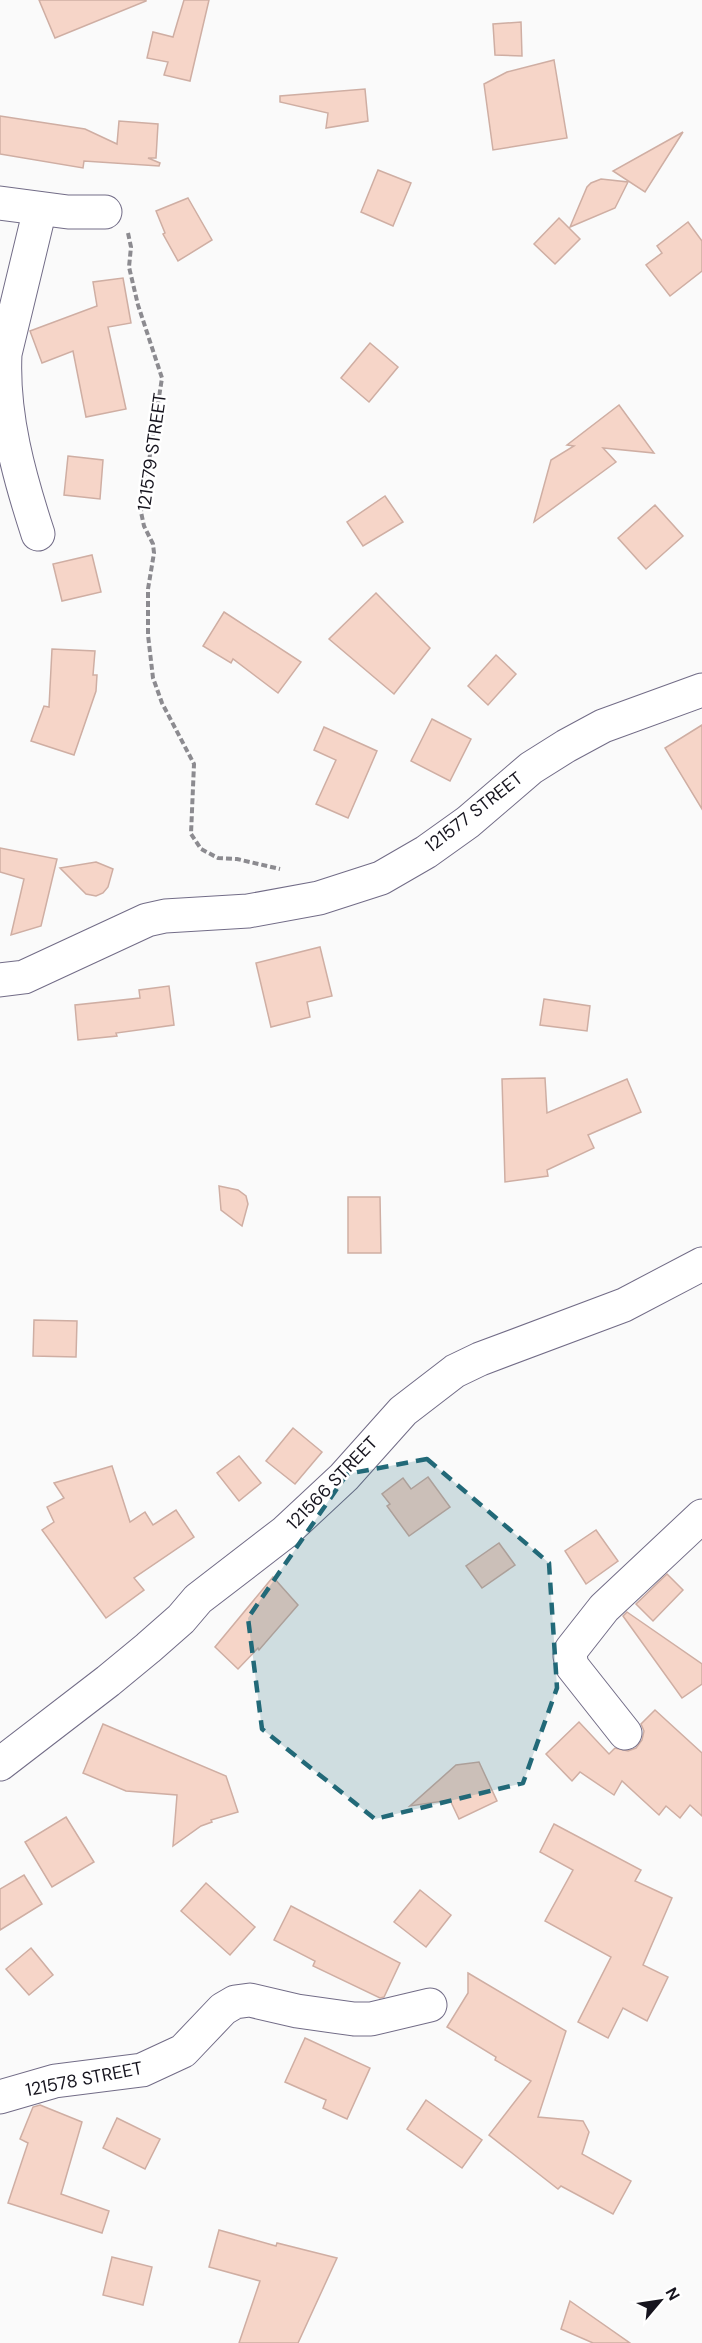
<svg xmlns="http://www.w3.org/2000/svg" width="702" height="2343" font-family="'DM Sans',sans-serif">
	<rect width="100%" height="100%" fill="#fafafa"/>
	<!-- building -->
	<g fill="#f6d5c8" stroke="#cfaea3" stroke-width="1.5">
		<polygon points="39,0 146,0 146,1 55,38"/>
		<polygon points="184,0 209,0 190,81 164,75 168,62 147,58 153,32 173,37"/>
		<polygon points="521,22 522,56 495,55 493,24"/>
		<polygon points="554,60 567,138 493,150 484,84 507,72"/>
		<polygon points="365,89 368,121 326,128 328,113 280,102 280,96"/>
		<polygon points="0,116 85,129 117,144 119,121 158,124 156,158 148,158 160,163 159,166 84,161 83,168 0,154"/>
		<polygon points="683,132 645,192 613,171"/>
		<polygon points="378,170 411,183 393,226 361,212"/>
		<polygon points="601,179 628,182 615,208 570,227 587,187 591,183"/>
		<polygon points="188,198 212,240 178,261 163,234 165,233 156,211"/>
		<polygon points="559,218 580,239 555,264 534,244"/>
		<polygon points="688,222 702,241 702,271 670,296 646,265 662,253 657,246"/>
		<polygon points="123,278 131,323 108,327 126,409 86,417 73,351 42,363 30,331 97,306 93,282"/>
		<polygon points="370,343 398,367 369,402 341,378"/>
		<polygon points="619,405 654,453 603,448 616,462 534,522 551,460 574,446 567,445"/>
		<polygon points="68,456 103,460 100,499 64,495"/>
		<polygon points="385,496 403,522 363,546 347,522"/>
		<polygon points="655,505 683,536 646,569 618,538"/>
		<polygon points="92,555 101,592 62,601 53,564"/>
		<polygon points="376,593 430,648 394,694 329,639"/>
		<polygon points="224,612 301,662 278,693 233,659 231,663 203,646"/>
		<polygon points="52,649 95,651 93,675 97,675 96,691 74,755 31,741 44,706 49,707"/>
		<polygon points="496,655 516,674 488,705 468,686"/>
		<polygon points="432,719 471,739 450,781 411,761"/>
		<polygon points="702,725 702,809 665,748"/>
		<polygon points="324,727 377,751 348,818 316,804 336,760 314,750"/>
		<polygon points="0,848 57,859 41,926 11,935 24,879 0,872"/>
		<polygon points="96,862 113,869 108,887 103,893 96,896 86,894 60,868"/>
		<polygon points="320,947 332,996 307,1002 310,1017 271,1027 256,963"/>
		<polygon points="169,986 174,1025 116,1033 117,1036 78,1040 75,1005 140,998 139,990"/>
		<polygon points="544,999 590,1006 587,1031 540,1025"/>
		<polygon points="545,1078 547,1113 627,1079 641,1112 588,1135 594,1148 547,1170 548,1176 505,1182 502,1079"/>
		<polygon points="219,1186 238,1190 246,1196 248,1204 242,1226 221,1210"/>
		<polygon points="348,1197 380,1197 381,1253 348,1253"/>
		<polygon points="34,1320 77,1321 76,1357 33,1356"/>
		<polygon points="293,1428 322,1452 295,1484 266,1461"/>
		<polygon points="239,1456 261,1483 239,1501 217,1473"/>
		<polygon points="112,1466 130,1522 145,1512 153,1525 176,1510 194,1537 134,1578 144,1590 106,1618 42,1530 54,1522 47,1507 64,1498 54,1483"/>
		<polygon points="428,1477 450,1507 409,1536 387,1506 390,1504 382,1494 403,1478 411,1489"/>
		<polygon points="596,1530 618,1561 586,1584 565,1551"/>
		<polygon points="499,1543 515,1565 482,1588 466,1566"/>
		<polygon points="667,1574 683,1590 653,1621 636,1604"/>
		<polygon points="273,1577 298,1605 259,1650 258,1648 238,1669 215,1647"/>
		<polygon points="627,1612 702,1664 702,1684 682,1698 623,1616"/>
		<polygon points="655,1710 702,1753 702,1816 690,1805 680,1818 666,1806 659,1815 622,1781 614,1795 580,1772 572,1781 546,1754 579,1722 609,1754 615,1748 628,1751 636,1748 642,1740 644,1731 641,1724"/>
		<polygon points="103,1724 226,1776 238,1812 211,1820 212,1822 201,1826 173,1846 177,1795 126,1791 83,1773"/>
		<polygon points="479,1762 497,1801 459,1819 450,1800 410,1806 456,1765"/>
		<polygon points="66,1817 94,1862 52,1887 25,1842"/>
		<polygon points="554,1824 641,1870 635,1881 672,1898 643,1965 668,1977 647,2021 623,2008 608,2038 578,2022 611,1957 545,1921 573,1870 540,1852"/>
		<polygon points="24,1875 42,1904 0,1930 0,1889"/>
		<polygon points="206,1883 255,1927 230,1955 181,1911"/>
		<polygon points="420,1890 451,1915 426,1947 394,1922"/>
		<polygon points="291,1906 400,1963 384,1997 380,1998 313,1966 315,1961 274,1940"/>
		<polygon points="31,1948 53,1975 29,1995 6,1969"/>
		<polygon points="468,1973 566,2031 538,2117 583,2121 589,2132 582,2154 631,2181 613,2214 561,2186 558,2189 489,2135 531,2081 495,2060 496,2057 447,2027 468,1993"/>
		<polygon points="305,2038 370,2068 347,2119 323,2108 326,2100 285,2082"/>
		<polygon points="426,2100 482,2140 462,2168 407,2129"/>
		<polygon points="40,2105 82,2122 61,2194 109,2211 102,2233 8,2203 28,2143 20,2139 33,2107"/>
		<polygon points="117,2118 160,2139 145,2169 103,2148"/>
		<polygon points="219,2230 276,2246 277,2243 337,2258 298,2343 239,2343 260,2281 209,2267"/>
		<polygon points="112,2257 152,2267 143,2305 103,2295"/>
		<polygon points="570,2301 630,2343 593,2343 561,2329"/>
	</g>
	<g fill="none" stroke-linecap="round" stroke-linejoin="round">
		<!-- minor casing -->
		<g stroke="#726c87" stroke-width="35">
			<g id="minor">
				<polyline points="0,203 68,212 105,212"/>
				<path d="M38,534C19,476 2,415 5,354L40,209"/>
				<polyline points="0,980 24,977 147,920 165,916 248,911 319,898 381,878 426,852 468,822 531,768 566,746 603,726 702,690"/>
				<polyline points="625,1733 572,1666 570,1656 571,1650 604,1608 702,1516"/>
				<polyline points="0,1764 108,1681 148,1648 181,1619 198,1599 285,1532 344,1477 403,1411 455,1371 480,1359 624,1305 702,1264"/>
				<polyline points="0,2097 55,2081 142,2070 183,2051 223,2009 235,2002 250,2000 297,2011 354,2019 371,2019 430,2005"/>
			</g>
		</g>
		<!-- path -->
		<polyline stroke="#8c8b90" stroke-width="4" stroke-dasharray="6 3" stroke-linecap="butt" points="128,233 131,247 129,267 138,305 162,378 141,512 144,526 153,544 154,553 148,589 148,635 153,678 162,703 194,764 191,834 201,849 218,858 237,859 280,869"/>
		<!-- minor -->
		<use href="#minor" stroke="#fff" stroke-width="33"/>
	</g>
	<!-- marked area -->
	<path fill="#226978" fill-opacity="0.2" stroke="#226978" stroke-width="4.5" stroke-dasharray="12 8" stroke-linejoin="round" d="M427,1459L549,1563L557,1688L523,1783L375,1819L262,1729L248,1618L347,1474Z"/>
	<g text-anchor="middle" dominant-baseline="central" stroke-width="5" stroke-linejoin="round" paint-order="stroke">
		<!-- street labels -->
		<g font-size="18" fill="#16141e" stroke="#fff">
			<text transform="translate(152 452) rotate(-82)">121579 STREET</text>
			<text transform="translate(474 812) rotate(-38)">121577 STREET</text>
			<text transform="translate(332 1483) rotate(-46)">121566 STREET</text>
			<text transform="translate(84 2079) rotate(-11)">121578 STREET</text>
		</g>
	</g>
	<!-- north arrow -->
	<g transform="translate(660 2301) rotate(61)" stroke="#ffffff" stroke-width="4.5" paint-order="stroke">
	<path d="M0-4.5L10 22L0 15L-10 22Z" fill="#16141e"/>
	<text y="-9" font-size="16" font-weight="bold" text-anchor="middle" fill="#16141e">N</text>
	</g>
</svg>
